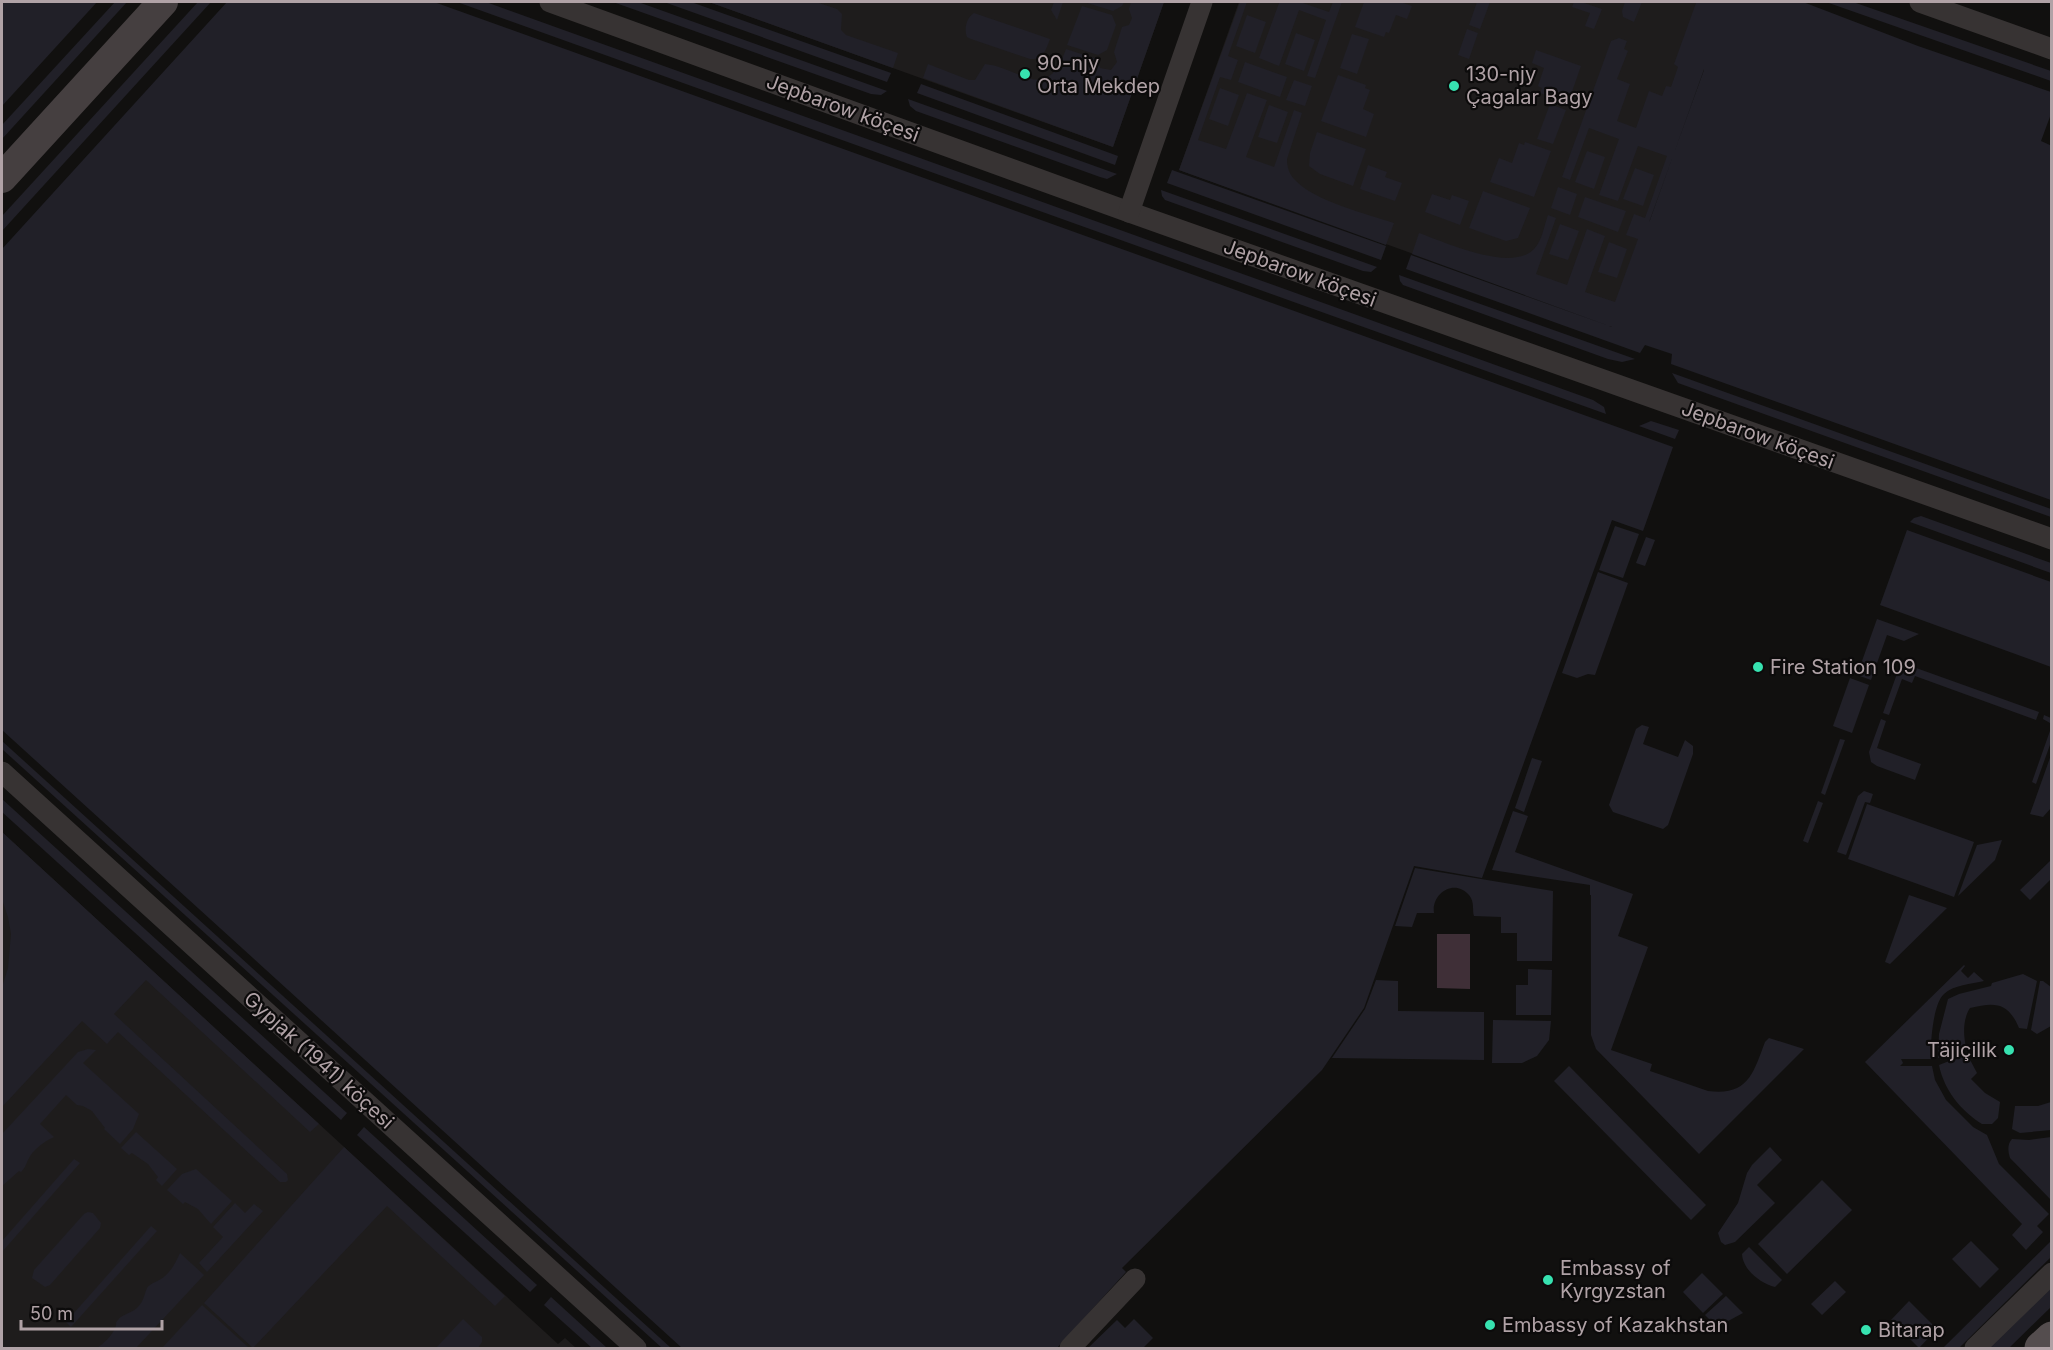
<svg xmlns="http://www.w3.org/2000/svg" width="2053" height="1350" font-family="Inter,sans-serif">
	<rect width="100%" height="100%" fill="#11100f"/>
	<!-- built -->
	<g fill="#1e1c1c">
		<polygon points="709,2 1164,2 1113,147"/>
		<polygon points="1239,2 1728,2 1612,325 1179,170"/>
		<polygon points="2,832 558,1344 565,1338 576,1348 2,1348"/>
	</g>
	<!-- green -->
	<g fill="#212028" fill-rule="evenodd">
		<polygon points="2,2 97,2 2,106"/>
		<polygon points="115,2 127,2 2,139 2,125"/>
		<polygon points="198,2 211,2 2,231 2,216"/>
		<polygon points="227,2 434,2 1673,447 1643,531 1612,520 1482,878 1414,866 1364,1008 1322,1070 1122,1268 1126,1272 1057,1348 682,1348 2,730 2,249"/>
		<polygon points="457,2 486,2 1593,400 1604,407 1606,414"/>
		<polygon points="613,2 638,2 887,91 881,95 871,94"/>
		<polygon points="664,2 691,2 891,73 887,82"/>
		<polygon points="709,2 816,2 837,9 842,14 841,30 846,35 898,53 893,68"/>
		<polygon points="1054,2 1063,2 1057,20 1051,10"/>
		<polygon points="1084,2 1083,2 1124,2 1122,6 1113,11"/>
		<path d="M1131,2H1164L1113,147L923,78L928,64L969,80H975L985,64C1022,68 1046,105 1066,49L1097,59L1100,68L1111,70L1117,62L1114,52L1122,27L1129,25L1132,18L1129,9Z"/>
		<path d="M1240,2H1247L1228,56L1238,60L1231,80L1220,77L1198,140L1226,149L1247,93L1267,100L1246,157L1274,167L1294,110L1302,113L1287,159C1287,167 1289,174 1295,180C1314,201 1367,214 1394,223L1386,245L1179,170Z"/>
		<polygon points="1275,2 1300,2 1329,12 1333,2 1342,2 1315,78 1307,76 1326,20 1299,10 1279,66 1259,58 1279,3"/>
		<polygon points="1364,2 1400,2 1412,6 1407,19 1396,15 1389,33 1386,32 1384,37 1355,27"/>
		<polygon points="1477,2 1490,2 1480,29 1469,25"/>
		<polygon points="1574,2 1581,2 1602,9 1594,29 1585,26 1590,13 1572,7"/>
		<polygon points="1625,2 1642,2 1634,22 1623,17 1622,11"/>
		<path d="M1692,2H1803L1918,46L2051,92V114L2041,141L2052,146L2051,500L1671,364L1672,354L1645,345L1640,353L1406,269L1411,255L1612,327L1412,254L1419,233C1445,242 1511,273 1534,249C1542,241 1544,226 1548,215L1556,218L1536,274L1567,285L1587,229L1605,236L1585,292L1615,302L1638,239L1626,235L1634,214L1645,218L1667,156L1638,146L1618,201L1599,195L1619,139L1589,128L1570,180L1562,177L1611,41L1619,38L1627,41L1624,49L1628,51L1617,79L1630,84L1617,121L1636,128L1649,91L1662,96L1666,86L1671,87L1678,67L1674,64L1696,3ZM1704,69V70L1649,222L1650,220Z"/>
		<polygon points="1826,2 1853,2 2051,71 2051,81"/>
		<polygon points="1082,6 1112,15 1116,25 1107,50 1098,55 1067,45"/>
		<path d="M974,13L1050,39C1046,50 1043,60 1030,59L971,39L967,37C964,29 966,18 974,13Z"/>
		<polygon points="1247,15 1266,22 1255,53 1236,46"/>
		<polygon points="1467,29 1478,33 1469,59 1458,55"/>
		<polygon points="1296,33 1315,40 1304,71 1285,64"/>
		<polygon points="1352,34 1369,39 1357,74 1340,68"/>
		<polygon points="1536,50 1581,66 1568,103 1540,93 1542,88 1538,86 1544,68 1532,63"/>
		<polygon points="1245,62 1287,77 1280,97 1238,82"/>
		<polygon points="1338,75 1366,85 1365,88 1370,90 1363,109 1374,114 1366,137 1321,121"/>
		<polygon points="1294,80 1312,86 1305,106 1286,100"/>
		<polygon points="921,84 1118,156 1115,165 917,93"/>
		<polygon points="1220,88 1239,95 1228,126 1209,119"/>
		<polygon points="908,99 1117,174 1107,179 1100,177 916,111 910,106"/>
		<polygon points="1550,104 1566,110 1553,144 1537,139"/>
		<polygon points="1269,105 1288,112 1277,143 1258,137"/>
		<polygon points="1317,132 1366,149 1353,186 1320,174 1309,166 1310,153"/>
		<polygon points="1525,142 1551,151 1534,197 1490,182 1499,158 1512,163 1519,143 1524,145"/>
		<polygon points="1587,151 1605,157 1594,189 1575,182"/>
		<polygon points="1368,165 1387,172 1385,177 1402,183 1395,201 1360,189"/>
		<polygon points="1635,168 1654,175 1643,206 1623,199"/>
		<polygon points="1172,170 1386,246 1381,260 1167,183"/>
		<polygon points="1558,187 1577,194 1570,215 1551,208"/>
		<polygon points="1161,190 1377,267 1371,272 1363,271 1165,200 1162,196"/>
		<polygon points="1483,191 1530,208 1518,238 1506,241 1469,228"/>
		<polygon points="1432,194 1450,200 1452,195 1469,201 1460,225 1425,212"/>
		<polygon points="1585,197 1626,211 1618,232 1578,217"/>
		<polygon points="1560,224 1579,231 1568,260 1549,254"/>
		<polygon points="1609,242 1627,249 1617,278 1598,272"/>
		<polygon points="1399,275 1635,359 1622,362 1608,359 1403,285 1400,281"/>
		<polygon points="1672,373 2051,509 2051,517 1678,383"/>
		<polygon points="1651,421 1679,430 1675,439 1639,426"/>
		<polygon points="1921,516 2051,563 2051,573 1910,522 1914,518"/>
		<polygon points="1615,526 1639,534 1623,578 1599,570"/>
		<polygon points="1907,530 2051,582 2051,667 1880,605"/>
		<polygon points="1646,537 1655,540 1645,566 1636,563"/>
		<polygon points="1598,572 1628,583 1595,675 1588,674 1577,678 1562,673"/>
		<polygon points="1877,619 1919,634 1904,641 1887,635 1871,680 1857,675"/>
		<polygon points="1905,664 2039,712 2036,720 1915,676 1912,683 1902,679 1889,715 1883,713 1899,668"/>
		<polygon points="1850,678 1869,685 1852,733 1833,726"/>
		<polygon points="2044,715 2051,718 2051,742 2036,784 2032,782 2051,728 2050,723 2043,719"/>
		<polygon points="1881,719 1886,721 1877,748 1921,764 1915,780 1877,766 1871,762 1869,752"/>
		<polygon points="1642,725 1649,727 1643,744 1678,757 1685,740 1693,746 1693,754 1668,825 1663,829 1613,812 1609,805 1636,729"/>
		<polygon points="1840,739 1845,740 1825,795 1821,793"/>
		<polygon points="2,741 671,1348 662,1348 2,749"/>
		<polygon points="2051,755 2051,808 2043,817 2030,814"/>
		<polygon points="1532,758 1542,761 1524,812 1515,808"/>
		<polygon points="1864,791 1873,794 1870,803 1865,802 1846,855 1837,852 1858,796"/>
		<polygon points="2,799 347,1113 341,1120 2,812"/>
		<polygon points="1818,801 1823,803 1808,843 1803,841"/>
		<polygon points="1867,804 1974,842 1954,897 1848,859"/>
		<path d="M1513,811L1528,816L1515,852L1633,894L1618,936L1648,947L1611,1050L1652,1064L1650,1071L1708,1091C1748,1096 1753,1074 1765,1042L1769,1038L1804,1049L1699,1154L1596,1049L1591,1035V895H1590V885L1492,870Z"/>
		<polygon points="2,832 319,1124 310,1132 146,980 114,1014 287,1174 288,1180 286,1182 280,1182 118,1032 107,1044 82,1021 2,1107 2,987 8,968 11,934 8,917 2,899"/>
		<polygon points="2002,840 1995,860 1958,896 1977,845"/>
		<polygon points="2051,860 2051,879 2030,900 2020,890"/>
		<path d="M1415,868L1553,891L1552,961H1517V933H1501V917L1474,916C1472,911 1475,902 1469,895C1454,878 1431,894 1434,913H1417L1412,927L1395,926Z"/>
		<polygon points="1909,895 1947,908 1890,964 1885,962"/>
		<path d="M1964,965L1965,966L1961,971L1968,978L1974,972L1984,981C1972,984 1953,985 1944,994C1933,1003 1930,1045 1931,1059H1901L1903,1063L1900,1066H1932L1935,1080L1946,1100L1973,1127L1987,1135L1999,1164L2049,1214L2037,1226L2043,1232L2026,1250L2012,1235L2022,1224L1865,1062Z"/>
		<polygon points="1528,969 1552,970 1551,1015 1516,1015 1516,985 1528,985"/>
		<path d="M2023,974L2037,981L2027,1029L2019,1028C2008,1002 1995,1002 1970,1008C1963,1019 1963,1034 1966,1047L1938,1058L1939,1034L1948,999L1959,994L1991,986L1992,983Z"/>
		<polygon points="1376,980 1398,981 1398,1011 1484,1012 1484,1060 1332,1058 1365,1009"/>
		<polygon points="2040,981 2043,981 2051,987 2051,1026 2037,1034 2031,1030"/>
		<polygon points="1493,1020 1551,1021 1549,1040 1537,1056 1522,1063 1492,1063"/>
		<path d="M88,1049L96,1050L83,1063L139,1114L133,1129L120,1144L104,1129L105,1128L92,1111L83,1106L77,1105L66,1095L40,1124L54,1137C45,1141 33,1149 28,1160C25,1166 26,1167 21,1172L19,1171L2,1186V1134L78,1052Z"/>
		<path d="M1967,1054L1977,1073L1971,1079L1985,1093L2000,1102L1998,1118L1992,1124H1982C1961,1111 1944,1090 1939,1065Z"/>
		<polygon points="1569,1066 1706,1205 1691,1220 1554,1081"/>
		<polygon points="2051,1102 2051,1130 2020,1133 2012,1129 2015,1106 2038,1106"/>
		<polygon points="364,1127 537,1285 530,1292 357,1135"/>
		<polygon points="136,1132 177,1169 162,1186 156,1180 158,1177 148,1164 132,1153 129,1155 121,1148"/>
		<path d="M2051,1137H2052L2051,1200L2010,1158C2008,1152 2007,1144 2012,1139L2029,1140Z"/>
		<polygon points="344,1147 505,1296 495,1306 387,1206 253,1348 204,1303"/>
		<polygon points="1770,1147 1782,1160 1757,1185 1775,1203 1735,1242 1725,1245 1721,1242 1718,1233 1738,1203 1747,1173 1752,1165"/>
		<polygon points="74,1159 80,1163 2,1252 2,1241"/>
		<polygon points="196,1169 232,1201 211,1224 198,1209 185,1202 183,1204 167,1190 182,1174"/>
		<polygon points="1822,1180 1852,1210 1787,1274 1758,1244"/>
		<polygon points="235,1203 245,1213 254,1204 263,1211 207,1272 199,1263 223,1237 213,1227"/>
		<polygon points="88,1212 93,1213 101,1223 100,1228 50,1285 45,1287 32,1278 34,1270 84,1214"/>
		<polygon points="151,1226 157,1231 71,1327 66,1322"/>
		<polygon points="1971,1241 1999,1269 1980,1288 1952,1259"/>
		<polygon points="2051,1241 2051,1257 1959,1348 1943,1348"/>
		<path d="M1749,1247L1782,1280L1775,1287C1760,1283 1743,1270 1742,1254Z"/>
		<path d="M180,1253L204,1275L136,1348H97C104,1343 112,1336 115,1328C118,1321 114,1325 118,1320C122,1314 130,1314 137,1308C144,1301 144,1295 147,1288C150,1283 160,1281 165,1276C173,1269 176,1261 180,1253Z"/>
		<polygon points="1702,1273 1723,1294 1703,1313 1683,1292"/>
		<polygon points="1835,1281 1846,1292 1822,1315 1811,1304"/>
		<polygon points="2051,1285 2051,1307 2009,1348 1987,1348"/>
		<polygon points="1726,1296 1743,1313 1717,1327 1705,1315"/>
		<polygon points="551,1297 607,1348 592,1348 544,1305"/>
		<polygon points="1909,1301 1937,1329 1919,1348 1891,1320"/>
		<polygon points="202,1305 249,1348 162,1348"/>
		<polygon points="463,1319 482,1337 482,1342 478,1348 436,1348"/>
		<polygon points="1134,1319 1153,1338 1143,1348 1088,1348 1117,1320 1125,1328"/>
	</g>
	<!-- water -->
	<polygon fill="#3f2f37" points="1437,934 1470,934 1470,989 1437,988"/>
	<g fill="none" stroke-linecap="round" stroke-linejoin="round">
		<!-- street -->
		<g stroke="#373333" stroke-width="21">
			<polyline points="550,2 1129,212 2052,539"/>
			<polyline points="1920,2 2052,49"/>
			<polyline points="1129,212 1202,2"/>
			<polyline points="2,772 636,1348"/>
			<polyline points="1070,1348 1135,1279"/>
			<polyline points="1975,1348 2052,1273"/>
		</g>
		<!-- secondary -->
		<polyline stroke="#453f40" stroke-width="30" points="2,178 163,2"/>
		<!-- primary -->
		<polyline stroke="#544d4e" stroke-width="33" points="2041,1348 2052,1338"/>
	</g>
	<!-- markers -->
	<g fill="#37e2b0" stroke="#0c0b0b" stroke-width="2">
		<circle cx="1025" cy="74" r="6"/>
		<circle cx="1454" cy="86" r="6"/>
		<circle cx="1758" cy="667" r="6"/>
		<circle cx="2009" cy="1050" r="6"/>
		<circle cx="1548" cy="1280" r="6"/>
		<circle cx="1490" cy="1325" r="6"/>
		<circle cx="1866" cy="1330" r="6"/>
	</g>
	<g text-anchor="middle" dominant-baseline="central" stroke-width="4.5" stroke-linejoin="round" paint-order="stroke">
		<!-- poi labels -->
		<g font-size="20" fill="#b0a2a6" stroke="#0c0b0b" text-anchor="start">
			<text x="1037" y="63">90-njy<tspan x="1037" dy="23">Orta Mekdep</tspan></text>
			<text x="1466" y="74">130-njy<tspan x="1466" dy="23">Çagalar Bagy</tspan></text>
			<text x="1770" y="667">Fire Station 109</text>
			<text x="1997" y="1050" text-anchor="end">Täjiçilik</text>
			<text x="1560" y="1268">Embassy of<tspan x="1560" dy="23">Kyrgyzstan</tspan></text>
			<text x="1502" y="1325">Embassy of Kazakhstan</text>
			<text x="1878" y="1330">Bitarap</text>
		</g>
		<!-- street labels -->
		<g font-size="20" fill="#b0a2a6" stroke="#0c0b0b">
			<text transform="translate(843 108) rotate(20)">Jepbarow köçesi</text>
			<text transform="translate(1300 273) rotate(20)">Jepbarow köçesi</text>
			<text transform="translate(1758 435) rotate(20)">Jepbarow köçesi</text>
			<text transform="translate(319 1060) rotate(42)">Gypjak (1941) köçesi</text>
		</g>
	</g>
	<!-- border -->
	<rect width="2053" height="1350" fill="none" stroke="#b0a2a6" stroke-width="6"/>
	<!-- scale -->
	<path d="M21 1320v9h141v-9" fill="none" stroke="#b0a2a6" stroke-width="3"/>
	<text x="30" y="1320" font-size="18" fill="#b0a2a6" stroke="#0c0b0b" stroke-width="4.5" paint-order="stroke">50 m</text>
</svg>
